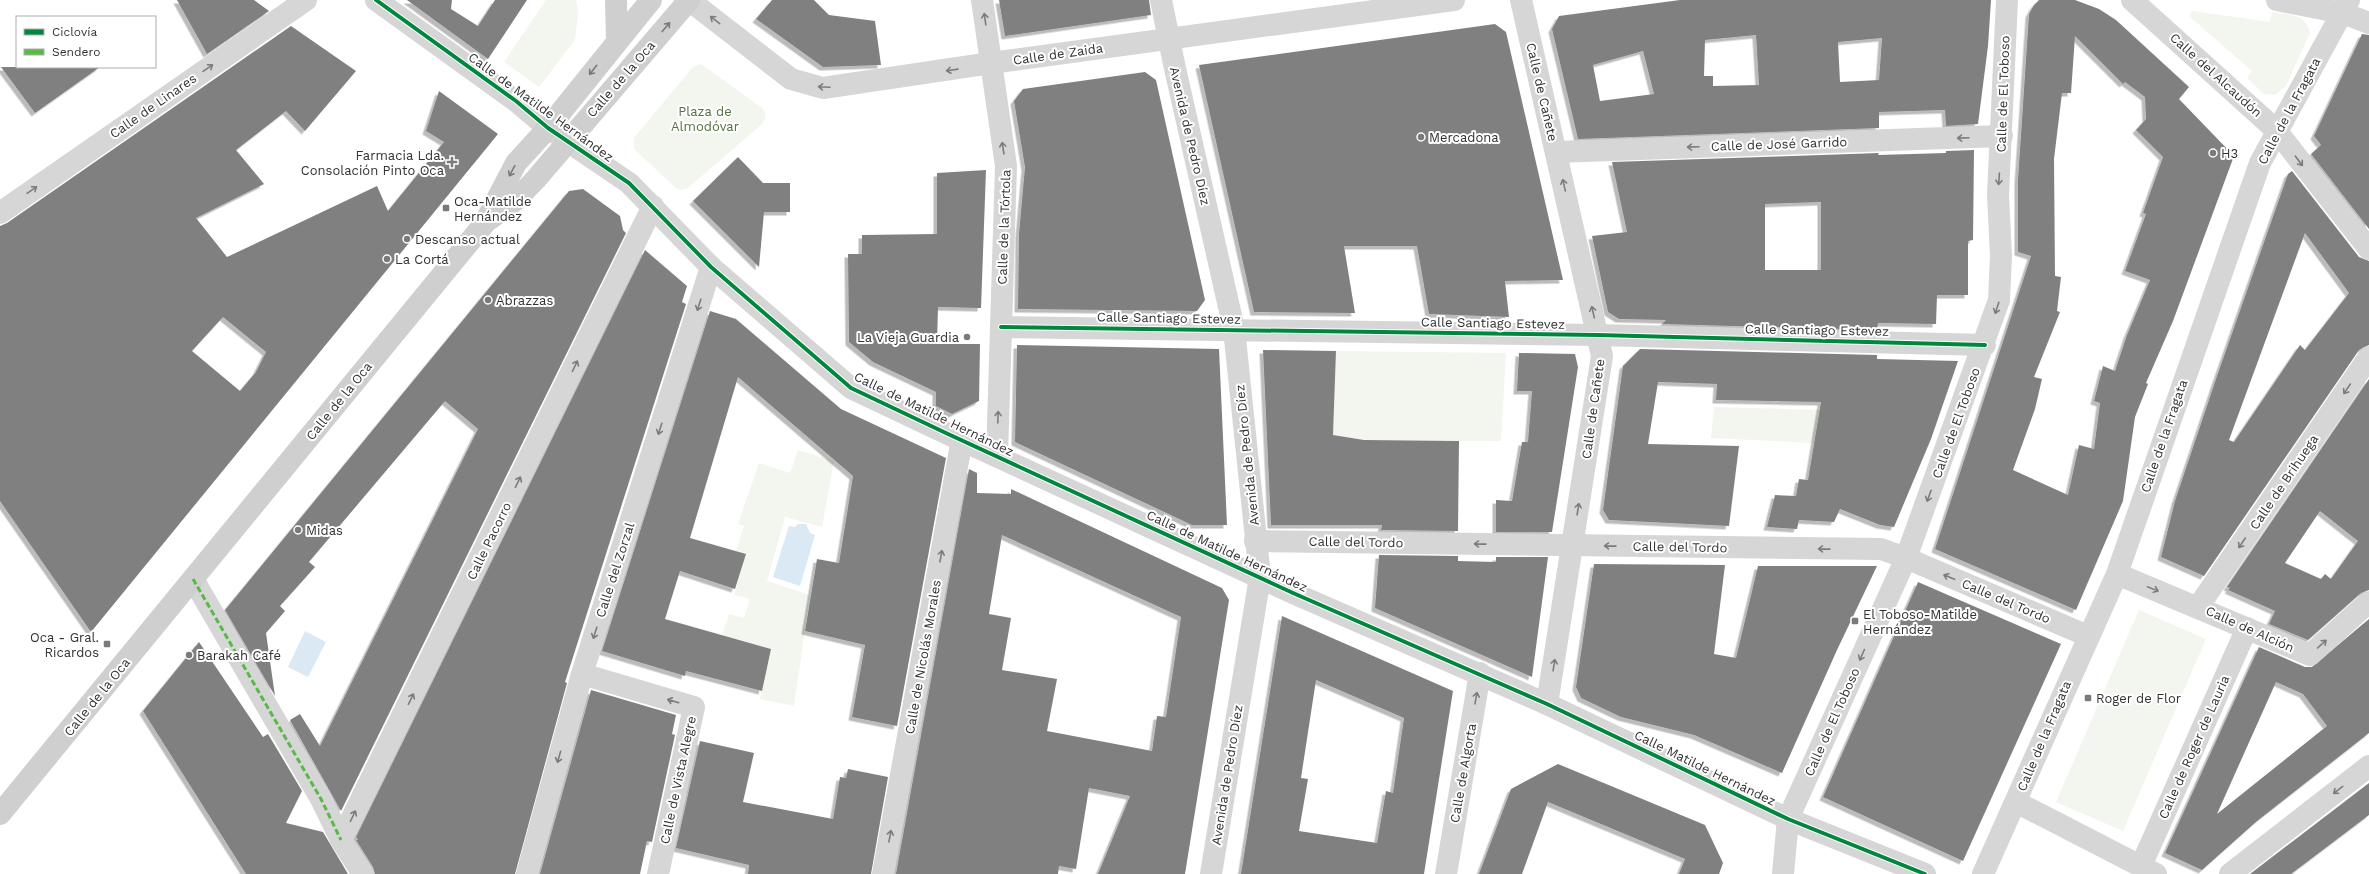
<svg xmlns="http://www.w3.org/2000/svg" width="2369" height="874" font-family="'Work Sans',sans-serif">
	<defs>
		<filter id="shadow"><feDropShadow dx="-3.5" dy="3.5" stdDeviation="0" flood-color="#0004"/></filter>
	</defs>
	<rect width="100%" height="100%" fill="#fff"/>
	<!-- green -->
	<g fill="#f2f6ee">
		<polygon points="546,0 576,0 578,13 575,40 539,87 504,62"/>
		<path d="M2192,11L2270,22L2272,12C2289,15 2306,14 2310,33L2286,86L2275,95L2264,94L2247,78L2252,71L2189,16Z"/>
		<path d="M701,64L762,108C768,114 766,117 762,124L688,188L681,190L676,188L636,151L634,148V138L693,67Z"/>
		<polygon points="1336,351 1506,353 1501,441 1364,440 1333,435"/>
		<polygon points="1714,407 1820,410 1814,443 1711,438"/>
		<polygon points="798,450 834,461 822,527 785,517 767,581 810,595 794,706 760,699 771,649 722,635 729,614 744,618 750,599 734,595 746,554 736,551 744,526 738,524 759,463 790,473"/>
		<polygon points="2139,610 2206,639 2123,831 2056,802"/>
	</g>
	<!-- water -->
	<g fill="#dbe9f4">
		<polygon points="798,524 806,524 810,533 815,535 800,586 773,577 789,526 795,527"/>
		<polygon points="305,631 326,642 308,677 288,667"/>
	</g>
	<!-- building -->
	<g fill="#808080" fill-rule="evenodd" filter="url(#shadow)">
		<polygon points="177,0 254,0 269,11 207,54"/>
		<polygon points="407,0 452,0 451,9 478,26 495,0 527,0 488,59"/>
		<polygon points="772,0 814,0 829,15 875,21 881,65 823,67 756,19"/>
		<polygon points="999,0 1149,0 1151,15 1005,36"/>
		<path d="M1680,0H1991L1988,46L1978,124L1946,126L1945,110L1879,112V128L1578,139L1552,29L1559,16ZM1756,35L1759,85L1713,86V76H1704L1705,40ZM1882,38L1879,80L1840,82L1838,42ZM1643,51L1654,94L1600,101L1593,65Z"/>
		<path d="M2039,0H2075L2099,9L2116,20L2189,87L2179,99L2234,156L2173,321L2146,383L2148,384L2135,417L2123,501L2076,610L1935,549L2031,256L2018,252V180L2029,14L2034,5ZM2075,36L2123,84L2125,82L2145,97L2146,119L2136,130L2163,157L2143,213L2146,214L2125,271L2150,280L2127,335L2115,371L2103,366L2094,401L2100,403L2094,449L2079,445L2068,495L2013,470L2035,409L2042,379L2034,377L2060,312L2057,311L2061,277L2055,276L2054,159L2062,93H2071Z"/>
		<polygon points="1495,24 1506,32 1563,280 1505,281 1509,317 1429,314 1417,246 1344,246 1355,313 1254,312 1199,65"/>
		<path d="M291,26L356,71L305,131L286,111L236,150L264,184L196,218L227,257L377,186L388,211L444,142L426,131L439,91L498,134L91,632L0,501V226L7,223ZM223,317L266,352L256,372L240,391L192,351Z"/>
		<polygon points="2362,34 2369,35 2369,229 2311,154 2321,145 2314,136"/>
		<polygon points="1,67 100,67 35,113"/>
		<polygon points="1145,72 1156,80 1205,300 1197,311 1018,309 1019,234 1025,167 1014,101 1023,89"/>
		<path d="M1974,150L1973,240L1968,241V295H1937L1936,324L1878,323L1877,330L1662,324L1666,320L1619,319L1608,312L1592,236L1627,232L1612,162L1879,153L1878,155L1946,153V151ZM1821,202V270H1765V204Z"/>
		<polygon points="738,157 763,183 790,183 790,212 764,212 759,267 693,201"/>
		<polygon points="986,170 981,308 938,307 937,344 980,344 979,401 952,414 936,406 936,392 873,362 849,342 848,254 862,254 862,235 937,234 937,173"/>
		<path d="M2292,171L2359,257L2369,261V345L2359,350L2204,576L2161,557L2175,501L2216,379L2288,174ZM2305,233L2349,293L2305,350L2300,345L2234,442L2229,440Z"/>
		<polygon points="583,189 620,216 623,230 626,233 341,811 290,720 300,714 320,746 478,429 445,401 309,562 315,567 280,606 285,611 266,633 275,696 225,610 569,191"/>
		<polygon points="645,250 687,286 682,302 686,304 565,682 567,683 515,874 375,874 373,867 356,840 358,840 356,837"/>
		<polygon points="710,311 736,319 841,409 946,458 897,726 852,717 865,645 805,631 817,559 839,563 853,476 738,377 690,538 746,554 735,589 680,571 665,619 771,649 762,691 686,671 685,676 602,651"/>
		<polygon points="1017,345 1219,349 1227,525 1192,525 1015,442"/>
		<polygon points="1640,349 1877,355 1877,359 1958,361 1931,439 1894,527 1880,525 1840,509 1834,522 1799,520 1797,529 1767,527 1775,495 1796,496 1799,479 1808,480 1821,402 1716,400 1717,384 1658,382 1648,444 1739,446 1729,526 1609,520 1603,510 1623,366"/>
		<polygon points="1263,350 1336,351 1333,435 1364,440 1459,441 1458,531 1381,530 1382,525 1271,525"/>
		<polygon points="1519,353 1575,354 1578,367 1552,532 1496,532 1496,500 1512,501 1522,442 1528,442 1532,391 1517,391"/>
		<path d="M2369,379V590L2361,593L2308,640L2269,624L2275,611L2228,590L2230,588L2227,587ZM2320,511L2358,541L2331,579L2325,574L2321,579L2285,563Z"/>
		<path d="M969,469L977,473V493L1011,494V489L1222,588L1229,600L1185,874H1098L1130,796L1089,788L1076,869L1059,866L1058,874H896ZM1002,535L1181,617L1166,717L1157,716L1152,751L1047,731L1057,679L1002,670L1011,618L989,614Z"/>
		<polygon points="1379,555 1458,556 1458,561 1496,562 1496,557 1548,557 1532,677 1375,608"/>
		<polygon points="1594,564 1725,565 1714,654 1736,658 1758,566 1877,566 1837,650 1782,773 1694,735 1621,717 1581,698 1576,687"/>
		<polygon points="1918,582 2061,644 1963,861 1823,797"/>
		<path d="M1282,616L1453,691L1424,874H1241ZM1316,680L1404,718L1393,793L1386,791L1377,843L1299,831L1308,779L1301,778Z"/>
		<path d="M2369,619V733L2257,821L2202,870L2165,853L2259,647L2305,667H2312ZM2276,682L2303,694L2327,726L2217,814Z"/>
		<polygon points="199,642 263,737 268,734 302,791 286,823 323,832 348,874 246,874 143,711"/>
		<polygon points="591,690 676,715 672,734 675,735 652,842 647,841 640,874 540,874"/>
		<polygon points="700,741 754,753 743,802 833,819 840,777 846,778 848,769 888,777 871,874 748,874 749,865 676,848"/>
		<polygon points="1558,764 1705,825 1723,863 1719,874 1679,874 1685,859 1548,802 1522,874 1479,874 1511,789"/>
		<polygon points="2369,783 2369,815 2291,874 2250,874"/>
	</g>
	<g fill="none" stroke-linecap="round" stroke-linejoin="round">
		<!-- street -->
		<g stroke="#d6d6d6" stroke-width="22">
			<polyline points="376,0 516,101 548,128 629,183 711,267 851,388 948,434 1293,593 1547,704 1788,819 1925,874"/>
			<polyline points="689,0 791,79 823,88 991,63 1454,0"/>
			<polyline points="982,0 1006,166 997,456"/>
			<polyline points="1161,0 1174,64 1234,329 1260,577 1211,874"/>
			<polyline points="1521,0 1602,356 1547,704"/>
			<polyline points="2132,0 2276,130 2369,249"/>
			<polyline points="2277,0 2343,13 2369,23"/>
			<polyline points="1556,152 2002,136"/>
			<polyline points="0,213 306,0"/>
			<polyline points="1001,327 1598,335 1985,345"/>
			<polyline points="1255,541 1881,549 1906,558 2088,636"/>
			<polyline points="2117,574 2310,655 2369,602"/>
			<polyline points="193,579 321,799 341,840"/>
			<polyline points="2198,607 2369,357"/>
			<polyline points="582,674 694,707 658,874"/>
			<polyline points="2016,802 2156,874"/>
			<polyline points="2141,866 2247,628"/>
			<polyline points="363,874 341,840 653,206"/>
			<polyline points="527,874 582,674 711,267"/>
			<polyline points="883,874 962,439"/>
			<polyline points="1446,874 1480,673"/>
			<polyline points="1783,874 1788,819 1906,558 1999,300 2001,256 1998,195 2007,0"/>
			<polyline points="1983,874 2117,574 2260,163 2349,0"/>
			<polyline points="2230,874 2369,766"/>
		</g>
		<!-- secondary -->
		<g stroke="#cfcfcf" stroke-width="22">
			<polyline points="616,0 617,40"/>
			<polyline points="490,219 517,199 536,179 689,0"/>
			<polyline points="0,814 484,224 516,163 548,128 651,0"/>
		</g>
		<!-- quiet -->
		<polyline stroke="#58b947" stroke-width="3" stroke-dasharray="6 3" stroke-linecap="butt" points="193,579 321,799 341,840"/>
		<!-- cycleway casing -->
		<g stroke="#fff" stroke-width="6">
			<g id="cycleway">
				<polyline points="376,0 516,101 548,128 629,183 711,267 851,388 948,434 1293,593 1547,704 1788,819 1925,874"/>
				<polyline points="1001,327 1598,335 1985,345"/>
			</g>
		</g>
		<!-- cycleway -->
		<use href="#cycleway" stroke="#00873e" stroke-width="4"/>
	</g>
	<!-- one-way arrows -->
	<defs><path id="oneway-shaft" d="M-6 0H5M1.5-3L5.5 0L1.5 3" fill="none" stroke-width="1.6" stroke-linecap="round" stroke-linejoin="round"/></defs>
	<g stroke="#7c7c7c">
		<use href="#oneway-shaft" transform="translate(985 19) rotate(-98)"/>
		<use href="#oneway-shaft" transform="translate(715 20) rotate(-142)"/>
		<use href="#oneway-shaft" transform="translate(208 68) rotate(-35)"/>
		<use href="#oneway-shaft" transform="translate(952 70) rotate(172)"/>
		<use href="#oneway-shaft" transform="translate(824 87) rotate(-177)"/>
		<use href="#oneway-shaft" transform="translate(1963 138) rotate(178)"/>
		<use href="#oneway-shaft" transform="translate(1693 147) rotate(178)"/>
		<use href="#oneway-shaft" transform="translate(1003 148) rotate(-99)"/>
		<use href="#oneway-shaft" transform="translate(2299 161) rotate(53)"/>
		<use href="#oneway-shaft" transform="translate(1999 179) rotate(94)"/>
		<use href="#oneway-shaft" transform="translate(1564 185) rotate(-103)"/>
		<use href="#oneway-shaft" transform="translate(32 190) rotate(-35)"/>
		<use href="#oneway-shaft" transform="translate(699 305) rotate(108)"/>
		<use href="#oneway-shaft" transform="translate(1997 308) rotate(108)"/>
		<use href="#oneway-shaft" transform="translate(1593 312) rotate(-103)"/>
		<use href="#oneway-shaft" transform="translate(575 366) rotate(-64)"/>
		<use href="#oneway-shaft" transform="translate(2347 389) rotate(124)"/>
		<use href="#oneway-shaft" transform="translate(998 417) rotate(-88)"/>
		<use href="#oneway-shaft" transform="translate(660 429) rotate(108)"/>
		<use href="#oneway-shaft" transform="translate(518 482) rotate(-64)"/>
		<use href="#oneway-shaft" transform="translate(1929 496) rotate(110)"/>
		<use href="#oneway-shaft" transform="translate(1578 509) rotate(-81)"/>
		<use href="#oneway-shaft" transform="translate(2242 543) rotate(124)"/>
		<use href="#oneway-shaft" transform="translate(1480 544) rotate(-179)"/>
		<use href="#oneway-shaft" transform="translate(1610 546) rotate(-179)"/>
		<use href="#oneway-shaft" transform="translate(1824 549) rotate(-179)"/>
		<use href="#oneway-shaft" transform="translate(941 556) rotate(-80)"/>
		<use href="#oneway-shaft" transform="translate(1949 577) rotate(-157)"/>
		<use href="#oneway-shaft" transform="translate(2153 589) rotate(22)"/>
		<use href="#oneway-shaft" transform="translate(595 633) rotate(108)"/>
		<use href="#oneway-shaft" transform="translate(2322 644) rotate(-42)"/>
		<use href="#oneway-shaft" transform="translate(1862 655) rotate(114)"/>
		<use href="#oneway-shaft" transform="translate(1554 665) rotate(-81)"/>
		<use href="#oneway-shaft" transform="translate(1476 698) rotate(-80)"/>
		<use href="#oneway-shaft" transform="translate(411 699) rotate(-64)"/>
		<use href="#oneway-shaft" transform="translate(673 701) rotate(-164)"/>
		<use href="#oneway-shaft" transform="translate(559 757) rotate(106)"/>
		<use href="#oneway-shaft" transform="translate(2338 790) rotate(142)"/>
		<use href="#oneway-shaft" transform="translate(353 816) rotate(-64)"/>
		<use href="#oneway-shaft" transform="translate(890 836) rotate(-79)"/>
	</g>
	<g stroke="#797979">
		<use href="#oneway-shaft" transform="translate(666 27) rotate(-50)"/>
		<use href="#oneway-shaft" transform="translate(593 70) rotate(128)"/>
		<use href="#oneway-shaft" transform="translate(512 171) rotate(118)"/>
	</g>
	<!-- markers -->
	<g fill="#7a7a7a" stroke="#fff" stroke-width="1.5">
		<circle cx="1421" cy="137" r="4"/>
		<circle cx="2213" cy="153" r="4"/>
		<path d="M450 156h4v4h4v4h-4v4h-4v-4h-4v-4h4z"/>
		<rect x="442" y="204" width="8" height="8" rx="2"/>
		<circle cx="407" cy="239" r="4"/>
		<circle cx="387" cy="259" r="4"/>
		<circle cx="488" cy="300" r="4"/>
		<circle cx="967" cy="337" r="4"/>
		<circle cx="298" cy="530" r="4"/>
		<rect x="1851" y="617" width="8" height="8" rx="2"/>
		<rect x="103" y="640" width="8" height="8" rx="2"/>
		<circle cx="189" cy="655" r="4"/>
		<rect x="2084" y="694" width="8" height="8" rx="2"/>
	</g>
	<g text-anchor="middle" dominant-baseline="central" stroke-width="4" stroke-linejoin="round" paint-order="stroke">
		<!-- street labels -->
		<g font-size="13" fill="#323232" stroke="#fff">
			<text transform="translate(1058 54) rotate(-8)">Calle de Zaida</text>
			<text transform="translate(2216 75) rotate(42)">Calle del Alcaudón</text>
			<text transform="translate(621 79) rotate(-49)">Calle de la Oca</text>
			<text transform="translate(1542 92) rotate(77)">Calle de Cañete</text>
			<text transform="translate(2003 94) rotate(-88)">Calle de El Toboso</text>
			<text transform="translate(153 106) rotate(-35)">Calle de Linares</text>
			<text transform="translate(541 107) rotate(36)">Calle de Matilde Hernández</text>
			<text transform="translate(2289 111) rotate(-62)">Calle de la Fragata</text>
			<text transform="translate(1190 136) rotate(77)">Avenida de Pedro Díez</text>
			<text transform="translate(1779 144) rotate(-2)">Calle de José Garrido</text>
			<text transform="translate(1004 227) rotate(-88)">Calle de la Tórtola</text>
			<text transform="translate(1169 318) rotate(1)">Calle Santiago Estevez</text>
			<text transform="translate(1493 323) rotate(1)">Calle Santiago Estevez</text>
			<text transform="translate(1817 330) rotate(1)">Calle Santiago Estevez</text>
			<text transform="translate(339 401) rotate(-51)">Calle de la Oca</text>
			<text transform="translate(1593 409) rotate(-82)">Calle de Cañete</text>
			<text transform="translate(934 414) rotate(26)">Calle de Matilde Hernández</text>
			<text transform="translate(1956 423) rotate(-70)">Calle de El Toboso</text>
			<text transform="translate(2164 436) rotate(-71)">Calle de la Fragata</text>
			<text transform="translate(1247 455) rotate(-96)">Avenida de Pedro Díez</text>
			<text transform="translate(2284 482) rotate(-56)">Calle de Brihuega</text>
			<text transform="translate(489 541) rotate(-64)">Calle Pacorro</text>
			<text transform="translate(1356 542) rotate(1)">Calle del Tordo</text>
			<text transform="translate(1680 547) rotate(1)">Calle del Tordo</text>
			<text transform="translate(1227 551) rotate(25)">Calle de Matilde Hernández</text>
			<text transform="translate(615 570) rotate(-72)">Calle del Zorzal</text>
			<text transform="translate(2006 601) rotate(23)">Calle del Tordo</text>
			<text transform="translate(2250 629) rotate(24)">Calle de Alción</text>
			<text transform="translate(923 657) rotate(-80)">Calle de Nicolás Morales</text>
			<text transform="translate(97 697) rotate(-51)">Calle de la Oca</text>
			<text transform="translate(1832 722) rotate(-66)">Calle de El Toboso</text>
			<text transform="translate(2044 736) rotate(-67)">Calle de la Fragata</text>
			<text transform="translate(2194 747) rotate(-66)">Calle de Roger de Lauria</text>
			<text transform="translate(1705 768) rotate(26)">Calle Matilde Hernández</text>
			<text transform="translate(1463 773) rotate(-80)">Calle de Algorta</text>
			<text transform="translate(1227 775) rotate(-81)">Avenida de Pedro Díez</text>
			<text transform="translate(678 780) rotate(-78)">Calle de Vista Alegre</text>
		</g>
		<!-- park labels -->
		<g font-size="13" fill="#51723c" stroke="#fff">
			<text x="705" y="111">Plaza de<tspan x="705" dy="15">Almodóvar</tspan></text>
		</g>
		<!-- poi labels -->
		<g font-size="13" fill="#323232" stroke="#fff" text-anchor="start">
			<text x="1429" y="137">Mercadona</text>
			<text x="2221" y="153">H3</text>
			<text x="444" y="155" text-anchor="end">Farmacia Lda.<tspan x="444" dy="15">Consolación Pinto Oca</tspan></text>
			<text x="454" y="201">Oca-Matilde<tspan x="454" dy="15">Hernández</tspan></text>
			<text x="415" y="239">Descanso actual</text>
			<text x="395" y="259">La Cortá</text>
			<text x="496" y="300">Abrazzas</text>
			<text x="959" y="337" text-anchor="end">La Vieja Guardia</text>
			<text x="306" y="530">Midas</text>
			<text x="1863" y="614">El Toboso-Matilde<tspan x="1863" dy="15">Hernández</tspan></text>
			<text x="99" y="637" text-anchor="end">Oca - Gral.<tspan x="99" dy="15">Ricardos</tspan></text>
			<text x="197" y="655">Barakah Café</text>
			<text x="2096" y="698">Roger de Flor</text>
		</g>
	</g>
	<!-- legend -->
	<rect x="16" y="16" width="140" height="52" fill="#ffffff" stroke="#adadad"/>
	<rect x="24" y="29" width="20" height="6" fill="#00873e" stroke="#adadad"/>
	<text x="52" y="36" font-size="12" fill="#323232">Ciclovía</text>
	<rect x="24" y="49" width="20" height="6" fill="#58b947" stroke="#adadad"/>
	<text x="52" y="56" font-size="12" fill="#323232">Sendero</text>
</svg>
